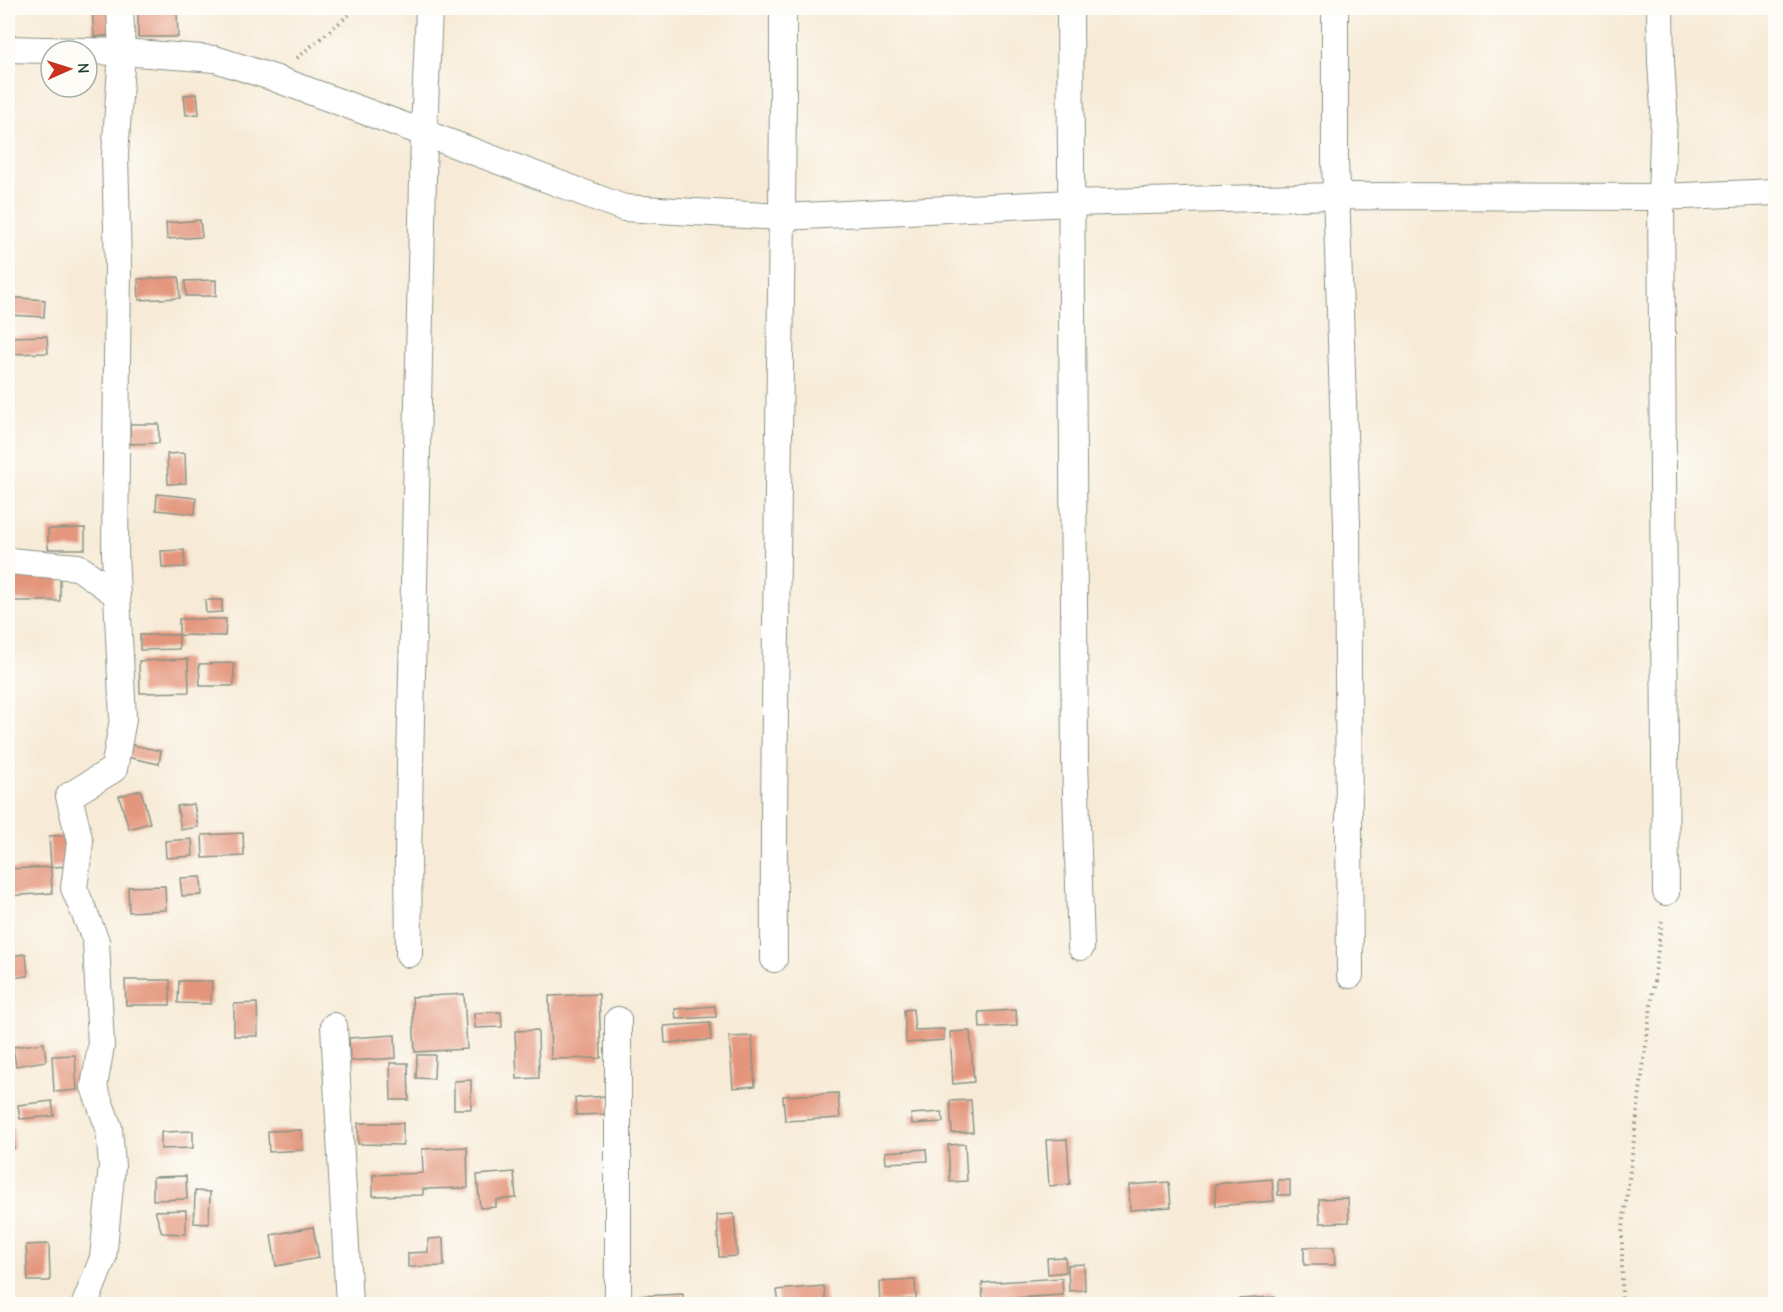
<svg xmlns="http://www.w3.org/2000/svg" width="1783" height="1312" font-family="'Comic Neue',sans-serif">
	<rect width="100%" height="100%" fill="#fdfcf7"/>
	<filter id="ink" filterUnits="userSpaceOnUse"><feTurbulence type="fractalNoise" baseFrequency=".0167" numOctaves="2"/><feDisplacementMap in="SourceGraphic" scale="12" xChannelSelector="R" yChannelSelector="G"/><feConvolveMatrix kernelMatrix="1 2 1 2 8 2 1 2 1" color-interpolation-filters="sRGB"/></filter>
	<filter id="wash" filterUnits="userSpaceOnUse"><feTurbulence type="fractalNoise" baseFrequency=".008" numOctaves="4" result="noise"/><feDisplacementMap in="SourceGraphic" scale="24" xChannelSelector="R" yChannelSelector="G"/><feGaussianBlur stdDeviation="1.35" result="paint"/><feColorMatrix in="noise" values="0 0 0 0 0 0 0 0 0 0 0 0 0 0 0 0 0 1.4 0 .05"/><feComposite in="paint" operator="in"/></filter>
	<g filter="url(#wash)">
		<rect width="100%" height="100%" fill="#f7ebd7"/>
		<g id="blocks">
			<!-- building -->
			<g fill="#e4967d">
				<polygon points="92,8 111,8 113,35 94,37"/>
				<polygon points="138,11 177,11 178,37 138,37"/>
				<polygon points="197,94 199,114 186,115 184,95"/>
				<polygon points="200,220 202,237 167,239 166,223"/>
				<polygon points="179,277 180,298 139,300 138,279"/>
				<polygon points="216,280 216,296 186,296 185,281"/>
				<polygon points="8,297 45,300 44,317 8,315"/>
				<polygon points="47,336 48,353 8,354 8,337"/>
				<polygon points="130,424 159,424 159,443 130,444"/>
				<polygon points="185,453 186,483 168,484 167,454"/>
				<polygon points="157,494 196,498 195,514 156,510"/>
				<polygon points="85,528 85,549 48,549 48,529"/>
				<polygon points="184,550 185,567 162,568 161,551"/>
				<polygon points="9,574 60,575 60,601 9,601"/>
				<polygon points="205,600 222,600 222,612 206,613"/>
				<polygon points="179,619 226,619 225,636 179,635 179,649 140,650 140,635 179,635"/>
				<polygon points="188,659 189,692 140,693 139,661"/>
				<polygon points="234,663 234,686 200,686 199,664"/>
				<polygon points="129,744 161,751 159,764 126,757"/>
				<polygon points="141,790 150,823 129,829 119,796"/>
				<polygon points="194,804 198,827 181,830 177,806"/>
				<polygon points="243,833 244,856 203,858 202,835"/>
				<polygon points="71,835 73,866 51,867 49,836"/>
				<polygon points="192,839 193,856 166,858 165,841"/>
				<polygon points="51,867 52,893 8,896 8,869"/>
				<polygon points="201,877 202,895 182,896 180,878"/>
				<polygon points="165,886 166,910 129,912 128,887"/>
				<polygon points="26,954 28,976 8,978 8,956"/>
				<polygon points="125,980 170,980 170,1005 126,1005"/>
				<polygon points="179,981 212,981 211,1004 178,1003"/>
				<polygon points="464,994 467,1049 415,1052 412,997"/>
				<polygon points="599,994 601,1058 551,1059 549,996"/>
				<polygon points="257,1003 258,1036 234,1036 234,1004"/>
				<polygon points="715,1006 716,1017 676,1019 675,1009"/>
				<polygon points="913,1009 915,1030 944,1029 944,1040 906,1043 904,1010"/>
				<polygon points="1016,1010 1017,1026 980,1028 979,1012"/>
				<polygon points="501,1012 502,1027 475,1028 474,1013"/>
				<polygon points="710,1023 711,1040 665,1043 664,1026"/>
				<polygon points="538,1030 539,1078 517,1079 515,1031"/>
				<polygon points="970,1031 974,1082 953,1084 950,1032"/>
				<polygon points="395,1035 396,1058 350,1061 349,1038"/>
				<polygon points="752,1036 755,1086 733,1088 729,1037"/>
				<polygon points="44,1043 46,1061 16,1066 13,1047"/>
				<polygon points="75,1055 77,1090 54,1092 52,1056"/>
				<polygon points="417,1055 435,1055 434,1079 416,1078"/>
				<polygon points="390,1063 408,1063 409,1100 391,1100"/>
				<polygon points="471,1080 471,1109 454,1109 454,1081"/>
				<polygon points="838,1093 840,1118 785,1121 783,1096"/>
				<polygon points="608,1096 609,1114 576,1115 575,1098"/>
				<polygon points="971,1100 973,1132 952,1133 950,1101"/>
				<polygon points="52,1101 54,1116 20,1119 18,1105"/>
				<polygon points="942,1112 943,1122 912,1124 911,1114"/>
				<polygon points="358,1123 403,1123 403,1145 358,1144"/>
				<polygon points="8,1126 13,1126 14,1149 8,1149"/>
				<polygon points="302,1130 303,1150 269,1152 268,1131"/>
				<polygon points="193,1131 193,1148 161,1149 161,1132"/>
				<polygon points="1067,1139 1070,1184 1049,1186 1046,1140"/>
				<polygon points="965,1144 967,1181 950,1182 948,1145"/>
				<polygon points="467,1147 468,1188 423,1189 423,1195 373,1196 373,1175 423,1173 422,1149"/>
				<polygon points="926,1149 927,1161 886,1163 885,1152"/>
				<polygon points="514,1172 516,1198 496,1200 496,1207 480,1208 477,1175"/>
				<polygon points="186,1176 187,1199 153,1200 153,1177"/>
				<polygon points="1272,1179 1274,1201 1216,1206 1215,1184"/>
				<rect x="1278" y="1180" width="12" height="15"/>
				<polygon points="1169,1182 1171,1207 1130,1210 1129,1185"/>
				<polygon points="195,1191 210,1192 209,1224 194,1223"/>
				<polygon points="1348,1198 1349,1222 1320,1223 1319,1199"/>
				<polygon points="186,1210 186,1234 162,1233 155,1211"/>
				<polygon points="734,1214 737,1256 719,1257 717,1215"/>
				<polygon points="313,1227 319,1258 276,1266 271,1235"/>
				<polygon points="443,1238 444,1266 408,1267 408,1253 428,1252 428,1239"/>
				<polygon points="49,1244 50,1281 28,1281 26,1245"/>
				<polygon points="1304,1247 1334,1247 1335,1265 1304,1265"/>
				<polygon points="1065,1257 1066,1272 1048,1274 1047,1258"/>
				<polygon points="1084,1264 1085,1290 1069,1291 1068,1265"/>
				<polygon points="1062,1278 1063,1295 983,1300 982,1283"/>
				<polygon points="915,1280 916,1299 880,1302 879,1282"/>
				<polygon points="824,1286 826,1304 779,1304 777,1290"/>
				<polygon points="683,1294 684,1304 639,1304 639,1296"/>
				<polygon points="1275,1297 1275,1304 1240,1304 1239,1299"/>
			</g>
		</g>
	</g>
	<g filter="url(#ink)">
		<use href="#blocks" fill-opacity="0" stroke="#8b9486" stroke-width="1.5"/>
		<g fill="none" stroke-linecap="round" stroke-linejoin="round">
			<!-- minor casing -->
			<g stroke="#8b9486" stroke-width="28">
				<g id="minor">
					<polyline points="1070,8 1075,760 1081,947"/>
					<polyline points="1335,8 1335,159 1347,524 1350,975"/>
					<polyline points="1660,8 1661,62 1664,110 1661,197 1666,892"/>
					<polyline points="8,49 122,52 215,59 274,78 424,133 624,208 782,217 1070,203 1336,196 1661,197 1776,192"/>
					<polyline points="8,561 78,567 117,595"/>
					<polyline points="409,954 408,855 424,133 429,8"/>
					<path d="M774,959C772,642 784,325 783,8"/>
					<polyline points="334,1026 349,1304"/>
					<polyline points="85,1304 103,1258 112,1166 109,1128 94,1087 101,1046 96,941 74,888 80,842 69,796 114,769 123,719 115,554 118,265 115,155 122,52 120,8"/>
					<polyline points="618,1304 618,1020"/>
				</g>
			</g>
			<!-- path -->
			<g stroke="#8b9486" stroke-width="4" stroke-dasharray="1.5 4.5" stroke-linecap="butt">
				<polyline points="297,58 357,8"/>
				<polyline points="1622,1304 1622,1234 1662,918"/>
			</g>
			<!-- minor -->
			<use href="#minor" stroke="#fff" stroke-width="26"/>
		</g>
	</g>
	<!-- margin -->
	<rect width="1783" height="1312" fill="none" stroke="#fdfcf7" stroke-width="30"/>
	<!-- north arrow -->
	<g transform="translate(69 69) rotate(87)"><circle r="28" fill="#fdfcf7" stroke="#a4b0a9" stroke-width="1.5"/>
	<path d="M0-4.5L10 22L0 15L-10 22Z" fill="#c8321e"/>
	<text y="-9" font-size="16" font-weight="bold" text-anchor="middle" fill="#1f3d34">N</text>
	</g>
</svg>
